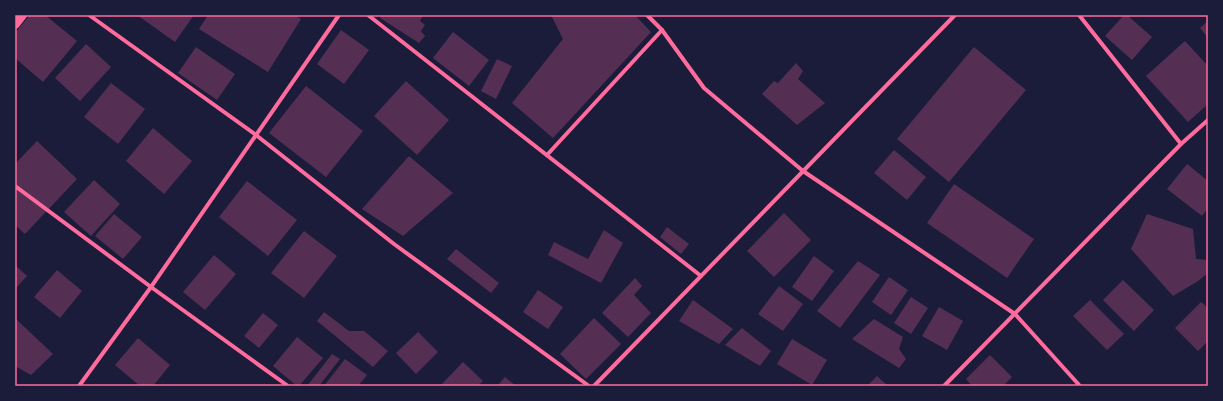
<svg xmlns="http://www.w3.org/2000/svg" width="1223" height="401" font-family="Signika,sans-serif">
	<rect width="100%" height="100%" fill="#1b1b3a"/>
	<!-- building -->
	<g fill="#542f53">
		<polygon points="30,15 45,15 77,41 43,82 15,58 15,33"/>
		<polygon points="137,15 194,15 175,42"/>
		<polygon points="208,15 295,15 301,19 268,72 199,29"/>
		<polygon points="382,15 423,15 420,21 425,25 421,31 425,36 419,43 380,18"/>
		<polygon points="551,15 635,15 651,32 553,138 512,103 563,39"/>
		<polygon points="1124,15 1127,15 1152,37 1132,60 1105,36"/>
		<polygon points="1208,21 1208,38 1200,28"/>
		<polygon points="341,30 369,50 344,84 317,64"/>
		<polygon points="453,32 489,60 469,86 433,58"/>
		<polygon points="1185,41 1208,66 1208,104 1188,122 1146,76"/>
		<polygon points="86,44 111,67 80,101 55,78"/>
		<polygon points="196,47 235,74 217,100 178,73"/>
		<polygon points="974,47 1026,90 949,182 897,139"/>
		<polygon points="497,59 512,66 496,99 481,91"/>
		<polygon points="796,63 803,71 798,79 825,103 797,125 762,94 774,81 778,83"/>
		<polygon points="406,81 449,120 417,155 374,116"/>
		<polygon points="111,83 145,109 118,144 84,117"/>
		<polygon points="306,86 363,131 326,177 269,133"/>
		<polygon points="153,128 192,161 164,194 126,161"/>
		<polygon points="37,141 77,179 25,234 15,225 15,164"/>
		<polygon points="894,150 926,177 907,200 874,173"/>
		<polygon points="409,156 453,193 403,236 362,209"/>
		<polygon points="1187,164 1208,181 1208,208 1202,216 1167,189"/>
		<polygon points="94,180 120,204 91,236 64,212"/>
		<polygon points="247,181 297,220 268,256 219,217"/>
		<polygon points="954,184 1034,239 1007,278 927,223"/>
		<polygon points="784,213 811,240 774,277 747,251"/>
		<polygon points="114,214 142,237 123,259 95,236"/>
		<polygon points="1147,214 1193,229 1196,259 1208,260 1208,273 1198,281 1173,296 1131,249"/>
		<polygon points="667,227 689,244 681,254 660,237"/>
		<polygon points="604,230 623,243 601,283 548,255 554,242 588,259"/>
		<polygon points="304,231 337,256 304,298 271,273"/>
		<polygon points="456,249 499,283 491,293 447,259"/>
		<polygon points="214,255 236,274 205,310 183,292"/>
		<polygon points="814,256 834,271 812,301 792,287"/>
		<polygon points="858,261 880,275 840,328 817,311"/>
		<polygon points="15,265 27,276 15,289"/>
		<polygon points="57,270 82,291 60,318 34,297"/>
		<polygon points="889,277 908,290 891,315 872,302"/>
		<polygon points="635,278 642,286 634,295 651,313 628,337 602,313"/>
		<polygon points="1123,280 1154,310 1134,331 1103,300"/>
		<polygon points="779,286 803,304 783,331 758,314"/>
		<polygon points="538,290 563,307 548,329 523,312"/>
		<polygon points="911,297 928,308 911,334 894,323"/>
		<polygon points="693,300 733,329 719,344 679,321"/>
		<polygon points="1090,300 1124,334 1107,350 1073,316"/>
		<polygon points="1201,302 1208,308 1208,341 1198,351 1175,328"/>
		<polygon points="939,307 963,321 947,350 922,336"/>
		<polygon points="324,312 349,331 364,331 388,351 373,367 317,321"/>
		<polygon points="263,313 278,325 259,348 244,336"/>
		<polygon points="15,318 53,354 31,375 15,366"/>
		<polygon points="594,318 621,344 586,379 560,354"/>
		<polygon points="874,319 903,337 899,349 906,359 899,368 852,339"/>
		<polygon points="742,328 771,351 760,366 725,345"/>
		<polygon points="418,332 438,352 416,374 396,353"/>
		<polygon points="297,337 323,358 299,386 297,386 273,366"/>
		<polygon points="138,338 170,365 153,386 140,386 115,365"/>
		<polygon points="792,339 827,360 812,385 777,364"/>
		<polygon points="332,354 340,359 319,386 307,386"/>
		<polygon points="990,355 1012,377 1003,386 972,386 966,379"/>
		<polygon points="345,359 367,375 358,386 324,386"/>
		<polygon points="463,362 483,381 478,386 440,386"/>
		<polygon points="877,376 888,386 867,386"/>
		<polygon points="505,377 516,386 497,386"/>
	</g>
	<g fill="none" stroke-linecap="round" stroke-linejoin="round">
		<!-- minor -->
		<g stroke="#ff6b9d" stroke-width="4">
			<polyline points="89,15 256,135 394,244 589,386"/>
			<polyline points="368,15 701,276"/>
			<polyline points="647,15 662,30 704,88 803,171 1015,314 1080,386"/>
			<polyline points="1079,15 1181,144"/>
			<polyline points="547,155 662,30"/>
			<polyline points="15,186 151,287 288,386"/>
			<polyline points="79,386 151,287 339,15"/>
			<polyline points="594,386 955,15"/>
			<polyline points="944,386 1181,144 1208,120"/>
		</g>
		<!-- primary -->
		<polyline stroke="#ff6b9d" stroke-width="10" points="15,24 22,15"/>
	</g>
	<!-- border -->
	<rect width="1223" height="401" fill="none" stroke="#1b1b3a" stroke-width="32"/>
	<rect x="16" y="16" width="1191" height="369" fill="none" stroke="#ff6b9d" stroke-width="1.5"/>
</svg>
